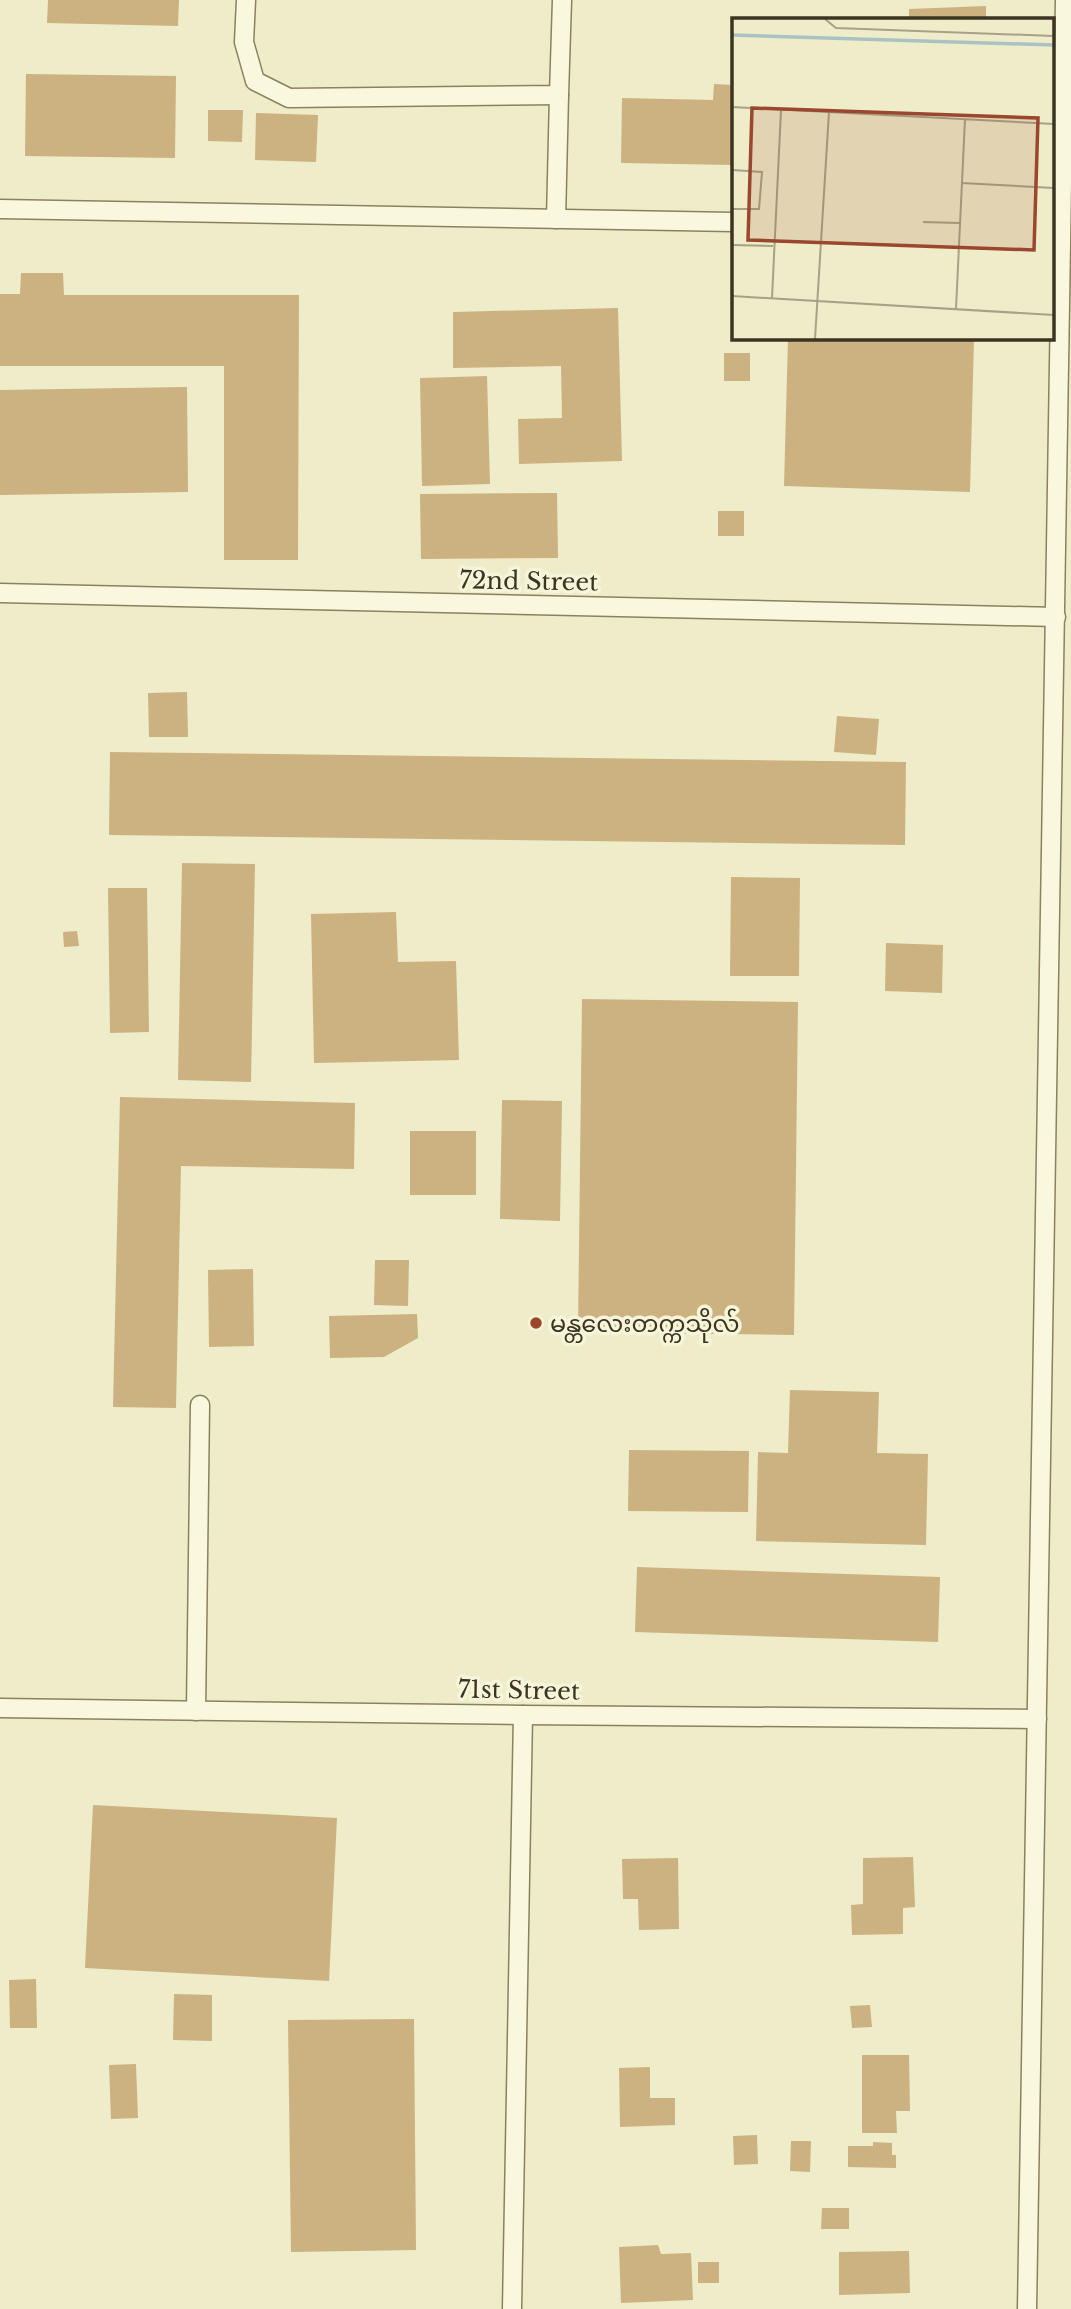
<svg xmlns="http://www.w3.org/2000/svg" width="1071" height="2309" font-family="'Libre Baskerville','Noto Sans Myanmar',serif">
	<rect width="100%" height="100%" fill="#efecc9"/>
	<!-- building -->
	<g fill="#ccb280">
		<polygon points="48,0 179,0 178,26 47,23"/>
		<polygon points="986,6 986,19 909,19 909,9"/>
		<polygon points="26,74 176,76 175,158 25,156"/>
		<polygon points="714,84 733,85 733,165 621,163 622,98 713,100"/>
		<polygon points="208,110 243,110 242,142 208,141"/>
		<polygon points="256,113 318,115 316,162 255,160"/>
		<polygon points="21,273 63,273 64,295 299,295 298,560 224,560 224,366 0,366 0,294 20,294"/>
		<polygon points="618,308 622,461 519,464 518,419 562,418 561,366 453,368 453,312"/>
		<polygon points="788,338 974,338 970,492 784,486"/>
		<rect x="724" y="353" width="26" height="28"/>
		<polygon points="487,376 490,484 422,486 420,378"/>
		<polygon points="187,387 188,492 0,495 0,390"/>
		<polygon points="557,493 558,558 421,559 420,494"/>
		<rect x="718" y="511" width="26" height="25"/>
		<polygon points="187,692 188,737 149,737 148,693"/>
		<polygon points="837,716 879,719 876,755 834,752"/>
		<polygon points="110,752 906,762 905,845 109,835"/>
		<polygon points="182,863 255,864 251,1082 178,1080"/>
		<polygon points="731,877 800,878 799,976 730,976"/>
		<polygon points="108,888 147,888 149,1032 110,1033"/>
		<polygon points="396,912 398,962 456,961 459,1060 314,1063 311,914"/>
		<polygon points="77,931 79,946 64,947 63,932"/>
		<polygon points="886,943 943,945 942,993 885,991"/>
		<polygon points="582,999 798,1002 794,1335 578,1332"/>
		<polygon points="120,1097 355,1103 354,1169 181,1166 176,1408 113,1407"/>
		<polygon points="502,1100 562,1101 560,1221 500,1219"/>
		<rect x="410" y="1131" width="66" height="64"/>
		<polygon points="375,1260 409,1260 408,1306 374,1305"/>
		<polygon points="253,1269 254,1346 209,1347 208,1270"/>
		<polygon points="417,1314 418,1338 384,1357 330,1358 329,1316"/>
		<polygon points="790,1390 879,1392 877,1453 928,1454 926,1545 756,1541 758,1452 788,1453"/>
		<polygon points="629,1450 749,1451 748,1512 628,1511"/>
		<polygon points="637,1567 940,1577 938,1642 635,1632"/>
		<polygon points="93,1805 337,1818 329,1981 85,1968"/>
		<polygon points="913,1857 915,1907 903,1908 903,1934 852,1935 851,1905 863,1904 863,1858"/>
		<polygon points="678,1858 679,1929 639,1930 638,1899 623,1899 622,1859"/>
		<polygon points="36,1979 37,2028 10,2028 9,1980"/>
		<polygon points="174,1994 212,1995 212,2041 173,2040"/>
		<polygon points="870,2005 872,2027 852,2028 850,2006"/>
		<polygon points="414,2019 416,2250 291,2252 288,2020"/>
		<polygon points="862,2055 909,2055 910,2111 896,2111 897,2133 862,2133"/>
		<polygon points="136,2064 138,2118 111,2119 109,2065"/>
		<polygon points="650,2067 650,2098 675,2098 675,2125 620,2127 619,2068"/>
		<polygon points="757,2135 758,2164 734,2165 733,2136"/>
		<polygon points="791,2141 811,2141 810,2172 790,2171"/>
		<polygon points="873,2142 892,2143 892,2155 896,2155 896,2168 848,2167 848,2146 873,2146"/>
		<polygon points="822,2208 849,2208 849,2229 821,2229"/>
		<polygon points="658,2245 661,2254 691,2253 693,2300 621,2303 619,2247"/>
		<polygon points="909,2251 910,2293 839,2295 839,2252"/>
		<rect x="698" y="2262" width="21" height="21"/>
	</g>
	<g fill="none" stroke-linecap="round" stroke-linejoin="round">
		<!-- lane casing -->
		<g stroke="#8b815e" stroke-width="21">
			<g id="lane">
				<polyline points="246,0 244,42 255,81 289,98 559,95 562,0"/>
				<polyline points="0,209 733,222"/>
				<polyline points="556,219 559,95"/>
				<polyline points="0,593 1056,617"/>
				<polyline points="0,1708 523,1715 1037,1719"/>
				<polyline points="196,1711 200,1405"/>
				<polyline points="512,2309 523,1715"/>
				<polyline points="1027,2309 1065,0"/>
			</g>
		</g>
		<!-- lane -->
		<use href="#lane" stroke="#f9f7dd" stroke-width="18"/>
	</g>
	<!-- markers -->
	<circle fill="#9a472e" stroke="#f6f4d9" stroke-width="2.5" cx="536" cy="1323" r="7"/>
	<g text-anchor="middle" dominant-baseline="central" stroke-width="7" stroke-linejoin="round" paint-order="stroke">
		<!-- street labels -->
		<g font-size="24" fill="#3c3421" stroke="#f6f4d9">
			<text transform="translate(529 581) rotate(1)">72nd Street</text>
			<text transform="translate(519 1690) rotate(1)">71st Street</text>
		</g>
		<!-- poi labels -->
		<g font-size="24" fill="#3c3421" stroke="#f6f4d9" text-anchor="start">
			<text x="550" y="1323">မန္တလေးတက္ကသိုလ်</text>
		</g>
	</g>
	<!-- overview -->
	<g transform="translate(732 18)">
		<rect width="322" height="322" fill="#efecc9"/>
		<path fill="none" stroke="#aac3c2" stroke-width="3.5" d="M0,17L322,27"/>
		<path fill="none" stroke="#a7a286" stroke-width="2" d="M93,1L104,10L322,18M0,89L322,106M0,152L30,154L27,191H0M230,165L322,170M191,204L228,205M0,227L41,228M0,278L322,297M40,280L49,92M224,291L233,101M83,321L97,94"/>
		<path fill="#9a472e" fill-opacity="0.15" stroke="#9a472e" stroke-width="3.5" d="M20,90L306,100L302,232L16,222Z"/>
		<rect width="322" height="322" fill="none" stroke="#3c3421" stroke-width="3.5"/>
	</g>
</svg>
